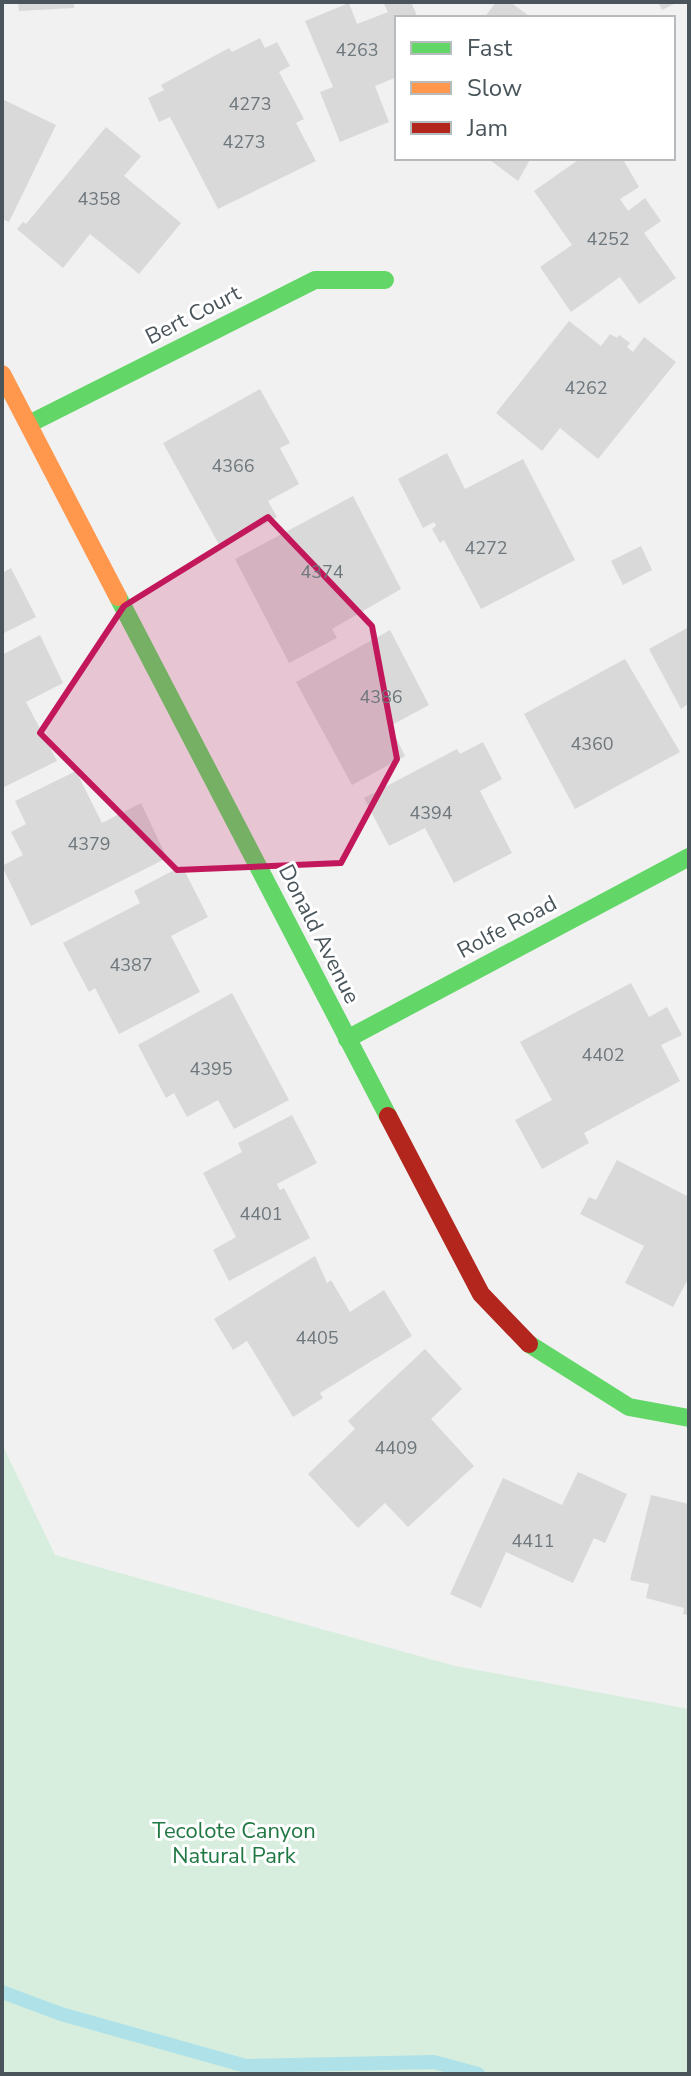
<svg xmlns="http://www.w3.org/2000/svg" width="691" height="2076" font-family="'Nunito Sans',sans-serif">
	<rect width="100%" height="100%" fill="#f1f1f1"/>
	<!-- green -->
	<polygon fill="#d7eede" points="2,1444 55,1555 455,1666 689,1709 689,2074 2,2074"/>
	<g fill="none" stroke-linecap="round" stroke-linejoin="round">
		<!-- stream -->
		<polyline stroke="#afe2e8" stroke-width="14" points="2,1992 61,2014 246,2066 434,2062 478,2074"/>
	</g>
	<!-- building -->
	<g fill="#d9d9da">
		<polygon points="18,2 74,2 74,8 19,11"/>
		<polygon points="390,2 411,2 418,18 397,18 397,77 375,86 389,122 340,142 320,92 333,87 305,21 349,3 357,24 388,12 384,4"/>
		<polygon points="496,2 510,2 532,18 484,18"/>
		<polygon points="658,2 678,2 662,10"/>
		<polygon points="260,38 265,48 277,42 290,66 279,72 304,119 296,123 316,161 218,209 170,117 159,122 148,98 164,90 161,85 229,48 232,52"/>
		<polygon points="2,99 56,125 9,222 2,219"/>
		<polygon points="106,127 141,156 124,176 181,223 139,274 90,234 63,268 17,229 23,222 26,224"/>
		<polygon points="487,158 531,158 518,181"/>
		<polygon points="581,158 622,158 639,187 620,199 628,211 645,198 661,221 644,233 676,278 639,304 620,277 571,312 540,267 572,245 534,191"/>
		<polygon points="569,321 601,346 610,334 617,338 619,335 630,343 627,347 633,352 644,337 676,362 598,459 560,428 542,451 496,413"/>
		<polygon points="260,389 290,443 280,448 299,484 268,501 277,517 221,548 163,443"/>
		<polygon points="447,453 465,489 523,459 575,560 481,609 444,540 440,543 432,529 436,526 434,522 423,528 398,479"/>
		<polygon points="353,496 401,589 332,629 337,638 289,663 235,559"/>
		<polygon points="641,546 652,570 623,585 611,561"/>
		<polygon points="11,568 36,617 2,634 2,573"/>
		<polygon points="689,627 689,703 681,709 649,649"/>
		<polygon points="390,630 429,705 390,726 405,756 352,785 296,682"/>
		<polygon points="40,635 63,683 26,702 57,761 2,788 2,655"/>
		<polygon points="625,659 680,752 575,809 524,714"/>
		<polygon points="483,742 502,779 480,791 512,853 454,883 425,828 389,846 364,798 457,749 460,754"/>
		<polygon points="76,771 102,823 141,803 167,858 31,926 2,866 23,855 11,832 26,824 15,801"/>
		<polygon points="182,866 208,917 171,936 200,992 119,1034 95,988 89,992 63,943 140,903 134,891"/>
		<polygon points="631,983 649,1017 667,1007 682,1035 661,1045 680,1081 584,1133 589,1143 542,1169 515,1120 552,1100 520,1042"/>
		<polygon points="232,993 289,1100 234,1129 218,1100 187,1117 174,1093 166,1098 138,1045"/>
		<polygon points="292,1115 317,1163 277,1184 280,1190 284,1188 310,1238 229,1281 213,1250 236,1237 203,1173 242,1152 238,1143"/>
		<polygon points="617,1160 689,1197 689,1277 673,1307 625,1283 644,1246 580,1214 589,1197 596,1200"/>
		<polygon points="315,1256 327,1283 331,1280 350,1312 384,1290 412,1336 320,1393 323,1398 293,1417 247,1341 233,1350 214,1319"/>
		<polygon points="425,1349 462,1389 431,1419 474,1466 408,1527 385,1503 358,1528 308,1474 355,1429 348,1421"/>
		<polygon points="578,1472 627,1494 605,1543 594,1538 573,1583 506,1552 481,1608 450,1594 503,1478 562,1505"/>
		<polygon points="651,1495 689,1504 689,1615 683,1614 684,1608 646,1598 649,1584 630,1580"/>
	</g>
	<g fill="none" stroke-linecap="round" stroke-linejoin="round">
		<!-- fast -->
		<g stroke="#63d668" stroke-width="18">
			<polyline points="29,424 315,280 385,280"/>
			<polyline points="118,597 388,1116"/>
			<polyline points="347,1039 689,857"/>
			<polyline points="529,1344 629,1407 689,1418"/>
		</g>
		<!-- slow -->
		<polyline stroke="#ff974d" stroke-width="18" points="2,374 118,597"/>
		<!-- jam -->
		<polyline stroke="#b3261e" stroke-width="18" points="388,1116 481,1294 529,1344"/>
	</g>
	<!-- marked area -->
	<path fill="#c2185b" fill-opacity="0.2" stroke="#c2185b" stroke-width="6" stroke-linejoin="round" d="M268,517L372,626L397,759L341,863L177,870L40,733L124,606Z"/>
	<g text-anchor="middle" dominant-baseline="central" stroke-width="6" stroke-linejoin="round" paint-order="stroke">
		<!-- number labels -->
		<g font-size="18" fill="#6e777c">
			<text x="357" y="50">4263</text>
			<text x="250" y="104">4273</text>
			<text x="244" y="142">4273</text>
			<text x="99" y="199">4358</text>
			<text x="608" y="239">4252</text>
			<text x="586" y="388">4262</text>
			<text x="233" y="466">4366</text>
			<text x="486" y="548">4272</text>
			<text x="322" y="572">4374</text>
			<text x="381" y="697">4386</text>
			<text x="592" y="744">4360</text>
			<text x="431" y="813">4394</text>
			<text x="89" y="844">4379</text>
			<text x="131" y="965">4387</text>
			<text x="603" y="1055">4402</text>
			<text x="211" y="1069">4395</text>
			<text x="261" y="1214">4401</text>
			<text x="317" y="1338">4405</text>
			<text x="396" y="1448">4409</text>
			<text x="533" y="1541">4411</text>
		</g>
		<!-- street labels -->
		<g font-size="22" fill="#49555b" stroke="#fff">
			<text transform="translate(193 315) rotate(-27)">Bert Court</text>
			<text transform="translate(507 927) rotate(-28)">Rolfe Road</text>
			<text transform="translate(319 934) rotate(63)">Donald Avenue</text>
		</g>
		<!-- park labels -->
		<g font-size="22" fill="#1f7742" stroke="#fff">
			<text x="234" y="1831">Tecolote Canyon<tspan x="234" dy="25">Natural Park</tspan></text>
		</g>
	</g>
	<!-- border -->
	<rect width="691" height="2076" fill="none" stroke="#49555b" stroke-width="8"/>
	<!-- legend -->
	<rect x="395" y="16" width="280" height="144" fill="#ffffff" stroke="#b6bbbd" stroke-width="2"/>
	<rect x="411" y="42" width="40" height="12" fill="#63d668" stroke="#b6bbbd" stroke-width="2"/>
	<text x="467" y="56" font-size="24" fill="#49555b">Fast</text>
	<rect x="411" y="82" width="40" height="12" fill="#ff974d" stroke="#b6bbbd" stroke-width="2"/>
	<text x="467" y="96" font-size="24" fill="#49555b">Slow</text>
	<rect x="411" y="122" width="40" height="12" fill="#b3261e" stroke="#b6bbbd" stroke-width="2"/>
	<text x="467" y="136" font-size="24" fill="#49555b">Jam</text>
</svg>
